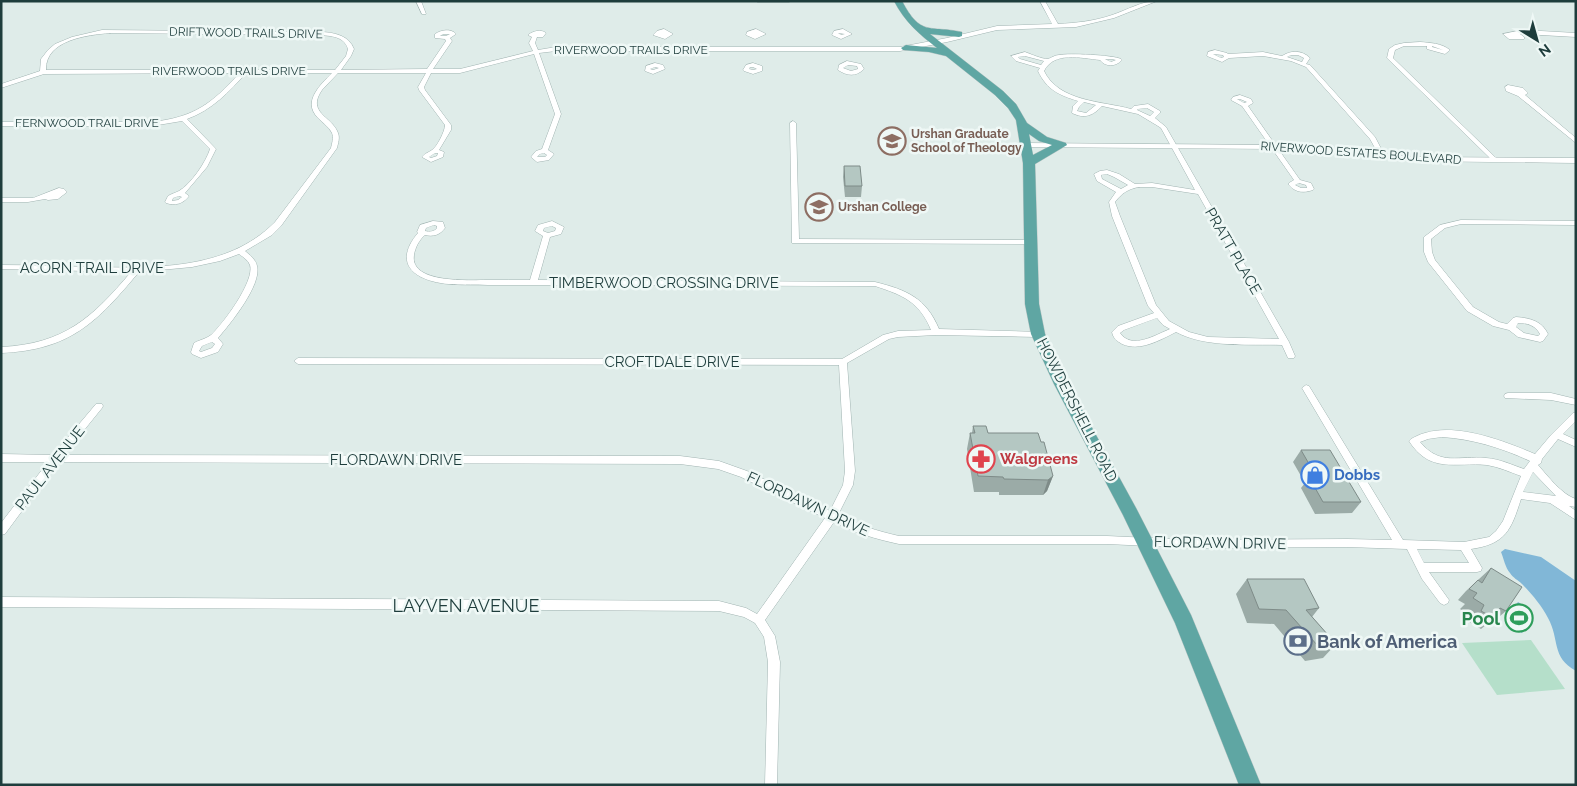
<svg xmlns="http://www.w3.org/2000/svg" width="1577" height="786" font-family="Raleway,sans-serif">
	<rect width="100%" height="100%" fill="#dfece9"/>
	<!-- green -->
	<polygon fill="#b5dfca" points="1531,640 1565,689 1497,695 1462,643"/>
	<!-- water -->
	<g fill="#81b7d7">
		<path d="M1505,549L1541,557L1576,581V671C1551,657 1560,640 1548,618C1542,606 1531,593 1522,584C1518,580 1513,578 1510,573C1505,567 1504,559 1501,552Z"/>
		<polygon points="1518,602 1531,610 1524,620 1527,622 1522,633 1509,625 1514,616 1510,613"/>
	</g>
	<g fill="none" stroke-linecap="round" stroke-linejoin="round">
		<!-- minor casing -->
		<g stroke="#a1b4b2" stroke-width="1">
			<g id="minor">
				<polygon points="416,1 421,1 426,14 422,14"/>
				<polygon points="756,1 791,1 789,2 758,2"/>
				<path d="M1040,1H1045L1058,24C1076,23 1095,21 1112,15C1127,10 1142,1 1157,1L1114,18L1076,27L997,30L947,42L900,51H556L539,53L561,114L548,150L554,154L549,160L537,162L531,157L536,151L542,149L555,114L534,54L460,73H431L424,87L425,90L451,125V130L439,150L444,152L443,157L431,162L422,157C425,153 428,153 432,150C437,147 445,131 445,125L419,90L418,87L426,73H338C333,79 327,84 322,90C306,113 332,116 338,133C340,138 338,143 337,148L281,226L272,235L245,251C250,255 256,260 257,266C262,285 230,324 218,338L223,344L218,352L201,358L192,354L191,352L194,343C199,340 206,339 211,335C223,324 255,281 250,265C248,260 243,257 239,254L220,261L192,267L139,272C97,322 71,350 1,353V347C64,344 92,318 131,272L1,269V265C30,265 60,266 89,267C152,268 227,271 275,222L331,148C332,143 334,138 332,133C329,127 323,123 318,118C302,102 320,85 332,73H246C229,92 212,110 187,119L216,149L207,167L185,193L189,196C183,204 175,206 166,203L165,202L168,196C171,194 175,193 179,191C191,184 206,162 210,149L182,121L152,126H1V122H152C195,117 211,104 240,73L44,74L1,88V84L40,71L41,59L48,50L55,44L72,37L102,30L323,32C336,33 349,36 354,49L351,56L341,70L427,69L446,41L445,39L435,38V34C441,30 451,28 456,34L450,38L452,41L433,69H460L533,51L529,43L532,37L528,35C533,31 541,29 546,33L543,37H537L535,43L538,50L556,47H900L947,38L997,26L1052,24ZM110,33L319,35C331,36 344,36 348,49L346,56L335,70H46C45,40 87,35 110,33ZM443,34H450L446,36H440ZM435,153H438L437,156L431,158L429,157ZM544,153L547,155L545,157H537L540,154ZM179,196L182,197L178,200L172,201L173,198ZM212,342L215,344L212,348L201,352L199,351L202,346Z"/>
				<polygon points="664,29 673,34 665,39 653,35 657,31"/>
				<polygon points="756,29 766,34 755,39 746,35 747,32"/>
				<path d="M843,29L852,34L841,39L832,35L834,31ZM838,33L845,34L841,35Z"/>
				<polygon points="1522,30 1576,33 1576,37 1522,34 1520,34 1524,37 1524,39 1509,39 1503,34"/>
				<path d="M1420,42C1431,43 1441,43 1450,50L1445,54L1427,49V46H1404L1395,50L1393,58L1497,159V161H1493L1387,58L1389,49L1395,45L1404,43ZM1432,46L1443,50L1432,47Z"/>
				<path d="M1215,50L1227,53L1228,54L1263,52L1282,56C1291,50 1302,50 1310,58L1306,64L1310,65L1375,137L1385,156L1384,157H1380L1370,139L1306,67L1291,61L1263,56L1229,58L1222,62L1207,56L1208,52ZM1213,54L1223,55L1224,57L1221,58ZM1291,55H1298L1304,58L1302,62L1287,57Z"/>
				<path d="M1025,52C1031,54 1041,59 1048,59C1051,58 1055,55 1059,55C1068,53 1113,55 1121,59L1122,60C1116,67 1105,67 1100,60C1081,58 1054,51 1044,71C1059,102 1102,101 1131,109L1134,106L1148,104L1160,111V113L1155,118L1166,127L1289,342L1295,356L1294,358H1288L1282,345C1249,344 1206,348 1176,332C1160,340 1140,352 1122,344C1117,341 1113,338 1112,332L1118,326L1154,313L1148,306L1112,216L1109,202L1116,192L1097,181L1094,174L1100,171L1107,170L1119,174L1135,184L1152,183L1195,190L1161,128L1158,126L1138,114L1102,106C1093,116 1084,119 1072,113L1073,106L1078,101C1059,95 1047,90 1038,71L1040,68L1016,61L1011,56ZM1025,56L1044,61L1041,65L1020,59L1018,57ZM1105,59H1112L1116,60L1111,62ZM1084,102L1096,105L1086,113L1077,111L1079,107ZM1147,108L1154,112L1150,116L1137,110L1138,109ZM1107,174L1114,177L1128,185L1121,189L1102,179L1101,175ZM1139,187H1152L1198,194L1279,339L1208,337L1189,332L1169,321L1156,305L1120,216L1115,202C1122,193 1128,189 1139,187ZM1157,318L1163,325L1170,329C1155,335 1132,350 1120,333L1124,330Z"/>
				<path d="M847,61L861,64L864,69C856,77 847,76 838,70L839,65ZM848,65L857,66L858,69L851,71L843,68Z"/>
				<path d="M655,63L663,65L665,69L653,74L645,71L646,66ZM655,67L659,68L653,70L650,69Z"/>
				<path d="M753,63L762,66V71L753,74L744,71L743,70L746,65ZM750,67H753L757,69L753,70L749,69Z"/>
				<polygon points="1508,85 1523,88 1528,93 1525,95 1576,138 1576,143 1518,96 1506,91 1505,87"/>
				<path d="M1240,95L1251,99L1253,103L1248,106L1300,180L1311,183L1314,189L1313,190C1304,193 1296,193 1289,185V183L1294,180L1242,106L1231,100L1233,97ZM1237,99H1240L1247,102L1244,103ZM1299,183L1306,185L1307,188H1301L1295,185Z"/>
				<polygon points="793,121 796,123 799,239 1032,240 1036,242 1032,244 792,243 790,123"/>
				<polygon points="59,188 64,189 67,192 58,199 48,200 45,199 28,202 1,202 1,198 33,198"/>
				<path d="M1461,220L1576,221V225L1461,224L1445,228L1431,239L1432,252L1435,260L1473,307L1499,322L1507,324L1513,318L1516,317C1530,318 1542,321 1548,334L1543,341L1540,342L1518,337L1509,330L1493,326L1467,311L1428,262L1424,252V237L1440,225ZM1518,323C1527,323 1535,325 1540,334L1538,336L1524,333L1516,327Z"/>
				<path d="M433,221L443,222L445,228C440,235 433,237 425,235C419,240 415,248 414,255C409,284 471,280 487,280C501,280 516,280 530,280L543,236L535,231L538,225L552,221L564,227L561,234L550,237L538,280L875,282C907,290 926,298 939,329L1041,332L1042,334L1041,336L1038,337L936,335L898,337L889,339L847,363L855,471L853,485L838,515C858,525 877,531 899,536H1107L1193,540L1347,539L1392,540L1302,388L1306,385L1309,386L1403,540L1464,542L1489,537L1496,531L1503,521L1521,476C1510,472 1499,467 1487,465C1455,462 1430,474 1409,441L1411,439C1415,437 1420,434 1425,433C1458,423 1504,441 1535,454L1551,435L1573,413L1576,412V421L1563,434L1576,440V447L1558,439L1542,459L1541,463L1538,465C1547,475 1562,495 1576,499V507L1569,506L1576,511V520L1550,503L1521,499C1511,530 1506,544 1471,549L1482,568L1481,571L1477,572H1429L1449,600L1448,603L1444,605L1440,603L1422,579L1407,549L1347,547L1193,548L1107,544H899C876,539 855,533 834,522L765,620L775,636L780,662L777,785H765L768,662L764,637L755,623L744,617L719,611L1,607V597L719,601L746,608L757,614L825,518L741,477L718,469L680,464L58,462L5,534L1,535V523L48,462H1V454L53,455L96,404H102L103,406L102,408L64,455L680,456L719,461L747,471L830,511L843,485L845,471L839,365L298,364L294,361L298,358L842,359L883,335L898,331L931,330C919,301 902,295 875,286C767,286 660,285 552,285C531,285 509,285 488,285C465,284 441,287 421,277C400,266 405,248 418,233L417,232L420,225ZM434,225L437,226V228C434,232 430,232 425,231L426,228ZM552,226L556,228L555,231L548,233L543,231L544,228ZM1442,437C1473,439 1502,448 1530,461L1524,469C1512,465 1500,459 1486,458C1459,455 1441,467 1420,442L1428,439ZM1533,472L1556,496L1523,492ZM1417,549L1461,550L1469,563H1424Z"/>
				<polygon points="1508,393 1551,393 1576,399 1576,405 1551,400 1505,398 1504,396 1505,394"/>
			</g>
		</g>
		<!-- tertiary casing -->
		<g stroke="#a1b4b2" stroke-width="1">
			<polygon id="tertiary" points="1023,143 1286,145 1416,157 1576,158 1576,163 1416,161 1286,149 1026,147 1022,145"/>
		</g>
		<!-- primary casing -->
		<g stroke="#c0c9c8" stroke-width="1">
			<path id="primary" d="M894,1H902C921,37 929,25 962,32V36L959,37L930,34L1003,91L1016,104L1027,123L1047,137L1066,143L1067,145L1035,164L1039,304L1045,334L1068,384L1136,508L1191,615L1261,785H1239L1175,623L1123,515L1054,384L1031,334L1025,304L1023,163L1016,120L1008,108L995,95L946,56L929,52L903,50L901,48L906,45L937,48C919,34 905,22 894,1ZM1029,134L1039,141L1052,145L1033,155Z"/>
		</g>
		<!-- minor -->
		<use href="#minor" fill="#fff" fill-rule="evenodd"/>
		<!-- tertiary -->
		<use href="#tertiary" fill="#fff" fill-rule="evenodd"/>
		<!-- primary -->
		<use href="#primary" fill="#5fa6a3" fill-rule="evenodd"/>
	</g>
	<!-- wall -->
	<g fill="#9baba7">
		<polygon points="844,166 862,186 861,197 845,197 843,177"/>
		<polygon points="973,426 988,433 1053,476 1047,491 1043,495 999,495 999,492 974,492 967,449 970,433 972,433"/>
		<polygon points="1301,450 1361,502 1352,513 1315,514 1301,488 1305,483 1293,462"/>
		<polygon points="1491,568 1506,611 1493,622 1491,621 1481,629 1469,622 1471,616 1460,609 1465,604 1458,600 1466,591"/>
		<polygon points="1247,579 1319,608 1312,617 1336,644 1323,658 1305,661 1274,624 1247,623 1236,594"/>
	</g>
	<!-- shaded-wall -->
	<polygon fill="#7e8b88" points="1053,476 1047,491 1043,495 1048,480"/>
	<!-- building -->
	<g fill="#b4c7c2" stroke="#7e8b88">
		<polygon points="844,166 860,166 862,186 845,186"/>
		<polygon points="973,426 986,426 988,433 1038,433 1041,442 1044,442 1053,476 1048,480 1004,479 1003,477 978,476 970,433 975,433"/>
		<polygon points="1301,450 1330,450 1361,502 1323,502 1309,477 1316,476"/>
		<polygon points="1491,568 1522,587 1506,611 1500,608 1494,618 1481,611 1484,605 1473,598 1477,593 1469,589 1478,580 1482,583"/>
		<polygon points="1247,579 1304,579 1319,608 1306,610 1336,644 1318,646 1286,610 1259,609"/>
	</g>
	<!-- icons -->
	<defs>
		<g id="school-ring" transform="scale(1.4375)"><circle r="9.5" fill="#eff8f6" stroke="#8d6e63" stroke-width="1.5"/><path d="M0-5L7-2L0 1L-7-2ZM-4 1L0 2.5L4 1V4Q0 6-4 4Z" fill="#8d6e63"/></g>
		<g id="university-ring" transform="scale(1.4375)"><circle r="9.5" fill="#eff8f6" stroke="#8d6e63" stroke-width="1.5"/><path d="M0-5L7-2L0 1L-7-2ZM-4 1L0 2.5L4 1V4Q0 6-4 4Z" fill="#8d6e63"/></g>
		<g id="pharmacy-ring" transform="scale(1.4375)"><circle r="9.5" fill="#eff8f6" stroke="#e0444e" stroke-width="1.5"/><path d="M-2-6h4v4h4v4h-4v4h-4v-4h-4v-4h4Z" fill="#e0444e"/></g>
		<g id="shop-ring" transform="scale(1.4375)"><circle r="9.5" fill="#eff8f6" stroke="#3f7fe0" stroke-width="1.5"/><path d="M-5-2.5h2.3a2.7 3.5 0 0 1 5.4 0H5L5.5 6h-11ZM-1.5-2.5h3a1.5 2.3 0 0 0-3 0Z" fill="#3f7fe0"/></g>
		<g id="stadium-ring" transform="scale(1.4375)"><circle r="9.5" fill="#eff8f6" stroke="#2e9e5b" stroke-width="1.5"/><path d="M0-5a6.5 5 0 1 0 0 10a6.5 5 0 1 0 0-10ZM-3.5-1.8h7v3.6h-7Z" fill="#2e9e5b"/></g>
		<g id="bank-ring" transform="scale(1.4375)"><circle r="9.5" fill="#eff8f6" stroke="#5c6f8a" stroke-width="1.5"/><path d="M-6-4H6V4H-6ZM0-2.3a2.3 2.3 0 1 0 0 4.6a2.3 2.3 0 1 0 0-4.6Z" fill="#5c6f8a"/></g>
	</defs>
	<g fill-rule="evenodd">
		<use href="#school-ring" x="892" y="141"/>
		<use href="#university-ring" x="819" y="207"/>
		<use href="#pharmacy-ring" x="981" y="459"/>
		<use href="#shop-ring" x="1315" y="475"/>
		<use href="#stadium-ring" x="1519" y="618"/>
		<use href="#bank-ring" x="1298" y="641"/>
	</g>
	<g text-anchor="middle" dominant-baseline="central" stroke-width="5" stroke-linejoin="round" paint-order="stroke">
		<!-- far-street labels -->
		<g font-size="12" fill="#1e3d3c" stroke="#eff8f6">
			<text transform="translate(246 33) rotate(1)">DRIFTWOOD TRAILS DRIVE</text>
			<text x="631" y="50">RIVERWOOD TRAILS DRIVE</text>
			<text x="229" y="71">RIVERWOOD TRAILS DRIVE</text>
			<text x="87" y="123">FERNWOOD TRAIL DRIVE</text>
			<text transform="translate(1361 153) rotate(4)">RIVERWOOD ESTATES BOULEVARD</text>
		</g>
		<!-- far-education labels -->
		<g font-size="12" font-weight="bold" fill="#785e54" stroke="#eff8f6" text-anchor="start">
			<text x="911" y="134">Urshan Graduate<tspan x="911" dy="14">School of Theology</tspan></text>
			<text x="838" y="207">Urshan College</text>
		</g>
		<!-- street labels -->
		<g font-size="15" fill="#1e3d3c" stroke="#eff8f6">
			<text transform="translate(1233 251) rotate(60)">PRATT PLACE</text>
			<text x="92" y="268">ACORN TRAIL DRIVE</text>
			<text x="664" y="283">TIMBERWOOD CROSSING DRIVE</text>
			<text x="672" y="362">CROFTDALE DRIVE</text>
			<text transform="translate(1077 410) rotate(63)">HOWDERSHELL ROAD</text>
			<text x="396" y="460">FLORDAWN DRIVE</text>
			<text transform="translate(50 468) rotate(-52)">PAUL AVENUE</text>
			<text transform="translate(808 504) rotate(25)">FLORDAWN DRIVE</text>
			<text transform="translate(1220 543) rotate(1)">FLORDAWN DRIVE</text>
		</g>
		<!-- health labels -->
		<g font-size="15" font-weight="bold" fill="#be3a42" stroke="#eff8f6" text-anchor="start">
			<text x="1000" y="459">Walgreens</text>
		</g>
		<!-- shop labels -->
		<g font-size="15" font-weight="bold" fill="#366cbe" stroke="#eff8f6" text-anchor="start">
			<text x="1334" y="475">Dobbs</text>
		</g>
		<!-- near-street labels -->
		<g font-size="18" fill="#1e3d3c" stroke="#eff8f6">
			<text x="466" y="605">LAYVEN AVENUE</text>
		</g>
		<!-- near-leisure labels -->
		<g font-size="18" font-weight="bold" fill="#27864d" stroke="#eff8f6" text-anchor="end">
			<text x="1500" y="618">Pool</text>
		</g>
		<!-- near-service labels -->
		<g font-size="18" font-weight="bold" fill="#4e5e75" stroke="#eff8f6" text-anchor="start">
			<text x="1317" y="641">Bank of America</text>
		</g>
	</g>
	<!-- border -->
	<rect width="1577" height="786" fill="none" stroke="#1e3d3c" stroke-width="5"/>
	<!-- north arrow -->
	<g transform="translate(1537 40) rotate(143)" stroke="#eff8f6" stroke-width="4" paint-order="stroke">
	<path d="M0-4L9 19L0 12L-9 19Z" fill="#1e3d3c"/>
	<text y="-8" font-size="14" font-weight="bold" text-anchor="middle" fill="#1e3d3c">N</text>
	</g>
</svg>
